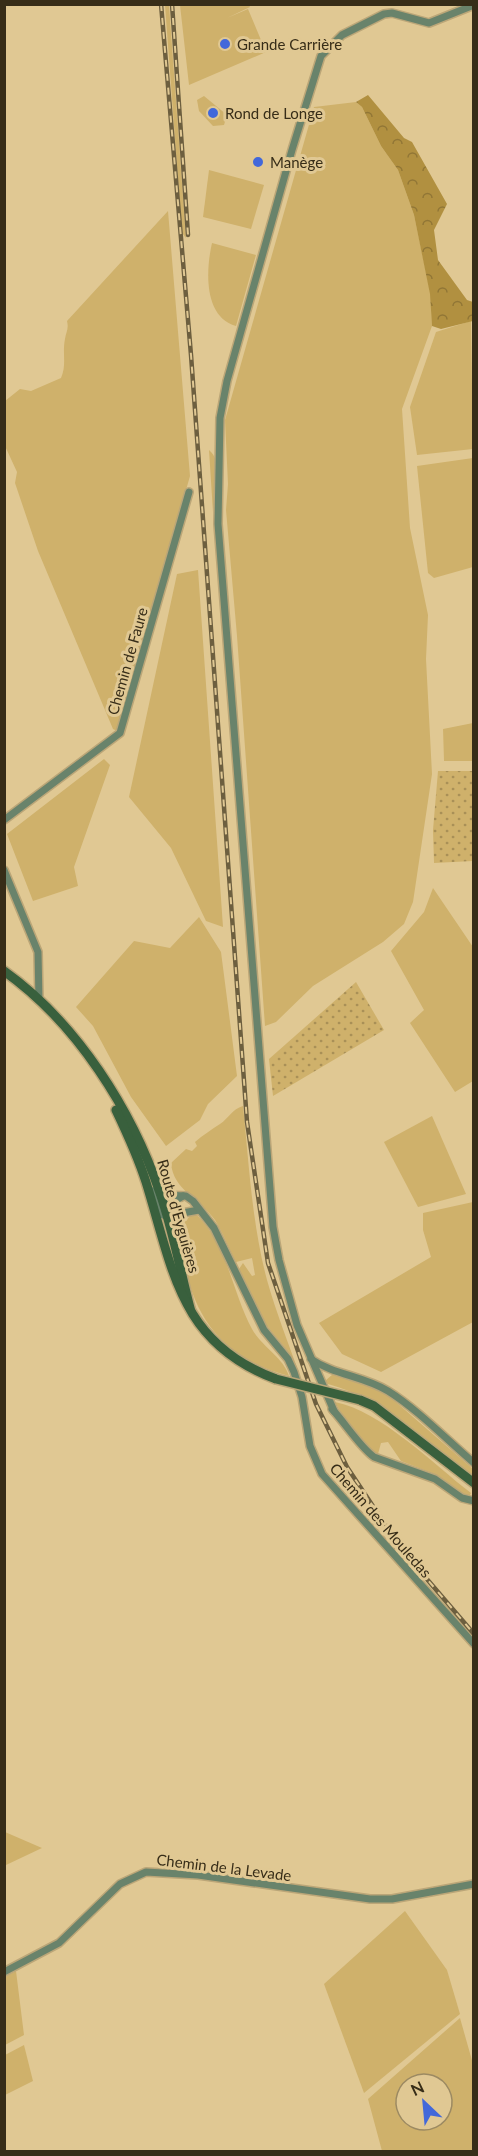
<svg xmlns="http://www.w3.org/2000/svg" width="478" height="2156" font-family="Lato,sans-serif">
	<defs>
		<pattern id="forest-crowns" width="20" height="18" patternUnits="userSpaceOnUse" patternTransform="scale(1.5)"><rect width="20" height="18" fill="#b19040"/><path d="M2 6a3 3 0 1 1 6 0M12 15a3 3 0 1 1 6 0" fill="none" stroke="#917635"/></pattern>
		<pattern id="garden-dots" width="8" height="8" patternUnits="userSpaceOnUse" patternTransform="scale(1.5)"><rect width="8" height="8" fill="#cfb16b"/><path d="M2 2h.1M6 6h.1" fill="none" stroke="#a99057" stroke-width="1.8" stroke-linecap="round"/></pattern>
	</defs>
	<rect width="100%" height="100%" fill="#e0c893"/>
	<!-- grass -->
	<g fill="#cfb16b" fill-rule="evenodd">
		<polygon points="165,5 169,5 186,238 182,233"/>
		<polygon points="180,5 249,5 250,7 227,18 248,9 266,52 189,85"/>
		<polygon points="204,96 227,115 224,125 213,126 199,111 197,100"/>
		<polygon points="356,102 362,107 381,146 398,170 414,215 431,296 432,326 402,409 410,528 428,615 426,659 432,774 413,902 404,924 383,942 313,986 276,1022 265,1026 237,636 226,510 228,484 225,420 314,107"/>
		<polygon points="209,170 264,185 251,229 203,217"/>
		<path d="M168,211L190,476L117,731L113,729L38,551L15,483L17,472L5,446V401L20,389L31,391L61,378C67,364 62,354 65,339C66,332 69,329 67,321Z"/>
		<path d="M212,243L256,255L236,326C203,317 206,269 212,243Z"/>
		<polygon points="471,321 473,449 417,455 410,407 436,332"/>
		<path d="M209,450C224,462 215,495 213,512Z"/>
		<polygon points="473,458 473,567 434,578 428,573 417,466"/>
		<polygon points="198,570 223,927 206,921 171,848 129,797 177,574"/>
		<polygon points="473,723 473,761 444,761 443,729"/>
		<polygon points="104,759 110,765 74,867 78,886 33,901 7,834"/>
		<polygon points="433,888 473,947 473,1081 455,1092 410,1023 424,1010 391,951 424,912"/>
		<polygon points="199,917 221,952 237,1076 208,1104 200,1120 166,1146 131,1097 93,1026 76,1007 134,941 170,948"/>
		<path d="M243,1106C249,1164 252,1224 267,1280C276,1312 288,1342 299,1373L286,1349L258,1315L239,1269L243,1263L252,1276L255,1275L252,1258L236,1262C229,1249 223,1233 215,1220C200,1199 173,1190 171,1163L186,1149L192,1151L197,1146L195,1142C203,1135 211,1130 220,1124C229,1118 232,1109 243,1106Z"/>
		<polygon points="432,1116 466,1194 418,1207 384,1142"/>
		<polygon points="473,1202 473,1322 381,1372 342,1354 319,1323 431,1257 423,1230 423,1213"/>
		<path d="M192,1215H197C228,1246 232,1292 252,1329C262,1347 283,1357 289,1376C223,1359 189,1315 183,1248C181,1236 180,1222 192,1215Z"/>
		<path d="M333,1374C352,1374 373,1386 389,1396L473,1469V1477C428,1441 385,1400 328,1384L325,1381Z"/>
		<path d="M335,1402C381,1411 433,1464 471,1493L470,1495H464L437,1475L401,1461L388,1442L381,1443L378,1454C368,1451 340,1413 335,1402Z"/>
		<polygon points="4,1832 5,1832 42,1848 6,1865"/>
		<polygon points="405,1911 447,1970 460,2014 364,2093 324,1984"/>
		<polygon points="16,1971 24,2035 5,2045 5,1977"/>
		<path d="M460,2018L473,2064V2151H382L368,2099ZM406,2084H442V2120H406Z"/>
		<polygon points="24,2045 33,2081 5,2095 5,2055"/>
	</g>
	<!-- forest -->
	<polygon fill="url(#forest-crowns)" points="368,95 404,138 412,142 447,204 434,230 438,260 467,300 473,302 473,321 441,329 432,326 430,294 414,215 398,170 381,146 362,107 356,102"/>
	<!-- garden -->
	<g fill="url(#garden-dots)">
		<polygon points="438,771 473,771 473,861 434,863 433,830"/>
		<polygon points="356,982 384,1030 273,1096 269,1059"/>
	</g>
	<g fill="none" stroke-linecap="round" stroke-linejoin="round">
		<!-- street casing -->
		<g stroke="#bba678" stroke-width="10">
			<g id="street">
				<polyline points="4,820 120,733 189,492"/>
				<polyline points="4,870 38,952 39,1000"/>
				<polyline points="152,1191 163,1215 166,1216 199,1210"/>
				<polyline points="161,1195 186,1196 193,1201 214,1228 264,1330 288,1359 294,1372 302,1397 310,1446 322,1474 474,1644"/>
				<polyline points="163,1208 183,1196"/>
				<path d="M311,1359C334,1375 364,1376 388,1391C417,1409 447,1440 474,1463"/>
				<path d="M332,1409C345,1423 360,1447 374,1457L435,1479L462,1498L474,1501"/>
				<polyline points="334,1411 297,1325 279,1260 273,1227 218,524 220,418 227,381 292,150 321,56 342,35 384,14 392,13 429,23 474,5"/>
				<polyline points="4,1972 59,1943 120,1884 146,1872 198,1875 370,1899 392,1899 474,1884"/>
			</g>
		</g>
		<!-- secondary casing -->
		<g stroke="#bba678" stroke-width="12">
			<g id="secondary">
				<path d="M4,971C77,1023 132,1110 160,1193C173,1230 180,1270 190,1308"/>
				<path d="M116,1110C127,1133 138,1157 146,1182C173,1269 179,1343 276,1379"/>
				<polyline points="360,1400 374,1406 474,1483"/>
			</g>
		</g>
		<!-- street -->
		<use href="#street" stroke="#69836b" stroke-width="7"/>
		<!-- secondary -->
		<use href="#secondary" stroke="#39603d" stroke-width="9"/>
		<!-- rail casing -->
		<g stroke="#6d5f3f" stroke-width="4.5">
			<g id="rail">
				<polyline points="161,4 191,355 247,1122 268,1263 316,1404 347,1467 402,1550 474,1634"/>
				<polyline points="172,4 188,235"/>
			</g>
		</g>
		<!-- rail -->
		<use href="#rail" stroke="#e0c893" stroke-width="2" stroke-dasharray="7" stroke-linecap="butt"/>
		<!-- secondary-bridge casing -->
		<g stroke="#bba678" stroke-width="12" stroke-linecap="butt">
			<polyline id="secondary-bridge" points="276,1379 360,1400"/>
		</g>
		<!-- secondary-bridge -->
		<use href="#secondary-bridge" stroke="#39603d" stroke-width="9"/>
	</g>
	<!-- markers -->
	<g fill="#4268da" stroke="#e0c893" stroke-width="2">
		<circle cx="225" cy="44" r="6"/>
		<circle cx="213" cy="113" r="6"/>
		<circle cx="258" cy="162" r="6"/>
	</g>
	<g text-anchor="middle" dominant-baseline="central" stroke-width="6" stroke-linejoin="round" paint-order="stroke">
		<!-- poi labels -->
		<g font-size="15" fill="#372d18" stroke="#e0c893" text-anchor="start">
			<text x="237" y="44">Grande Carrière</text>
			<text x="225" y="113">Rond de Longe</text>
			<text x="270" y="162">Manège</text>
		</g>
		<!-- street labels -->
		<g font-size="15" fill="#372d18" stroke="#e0c893">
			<text transform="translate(127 661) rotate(-74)">Chemin de Faure</text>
			<text transform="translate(179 1216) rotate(74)">Route d'Eyguières</text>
			<text transform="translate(381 1520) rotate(49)">Chemin des Mouledas</text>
			<text transform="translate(224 1867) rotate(7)">Chemin de la Levade</text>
		</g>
	</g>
	<!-- border -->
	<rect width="478" height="2156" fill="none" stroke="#372d18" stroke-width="12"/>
	<!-- north arrow -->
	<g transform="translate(424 2102) rotate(334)"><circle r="28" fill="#e0c893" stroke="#9c8a62" stroke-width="1.5"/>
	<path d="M0-4.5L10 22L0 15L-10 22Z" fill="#4268da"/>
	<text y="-9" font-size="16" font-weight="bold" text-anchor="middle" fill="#372d18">N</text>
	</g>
</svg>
